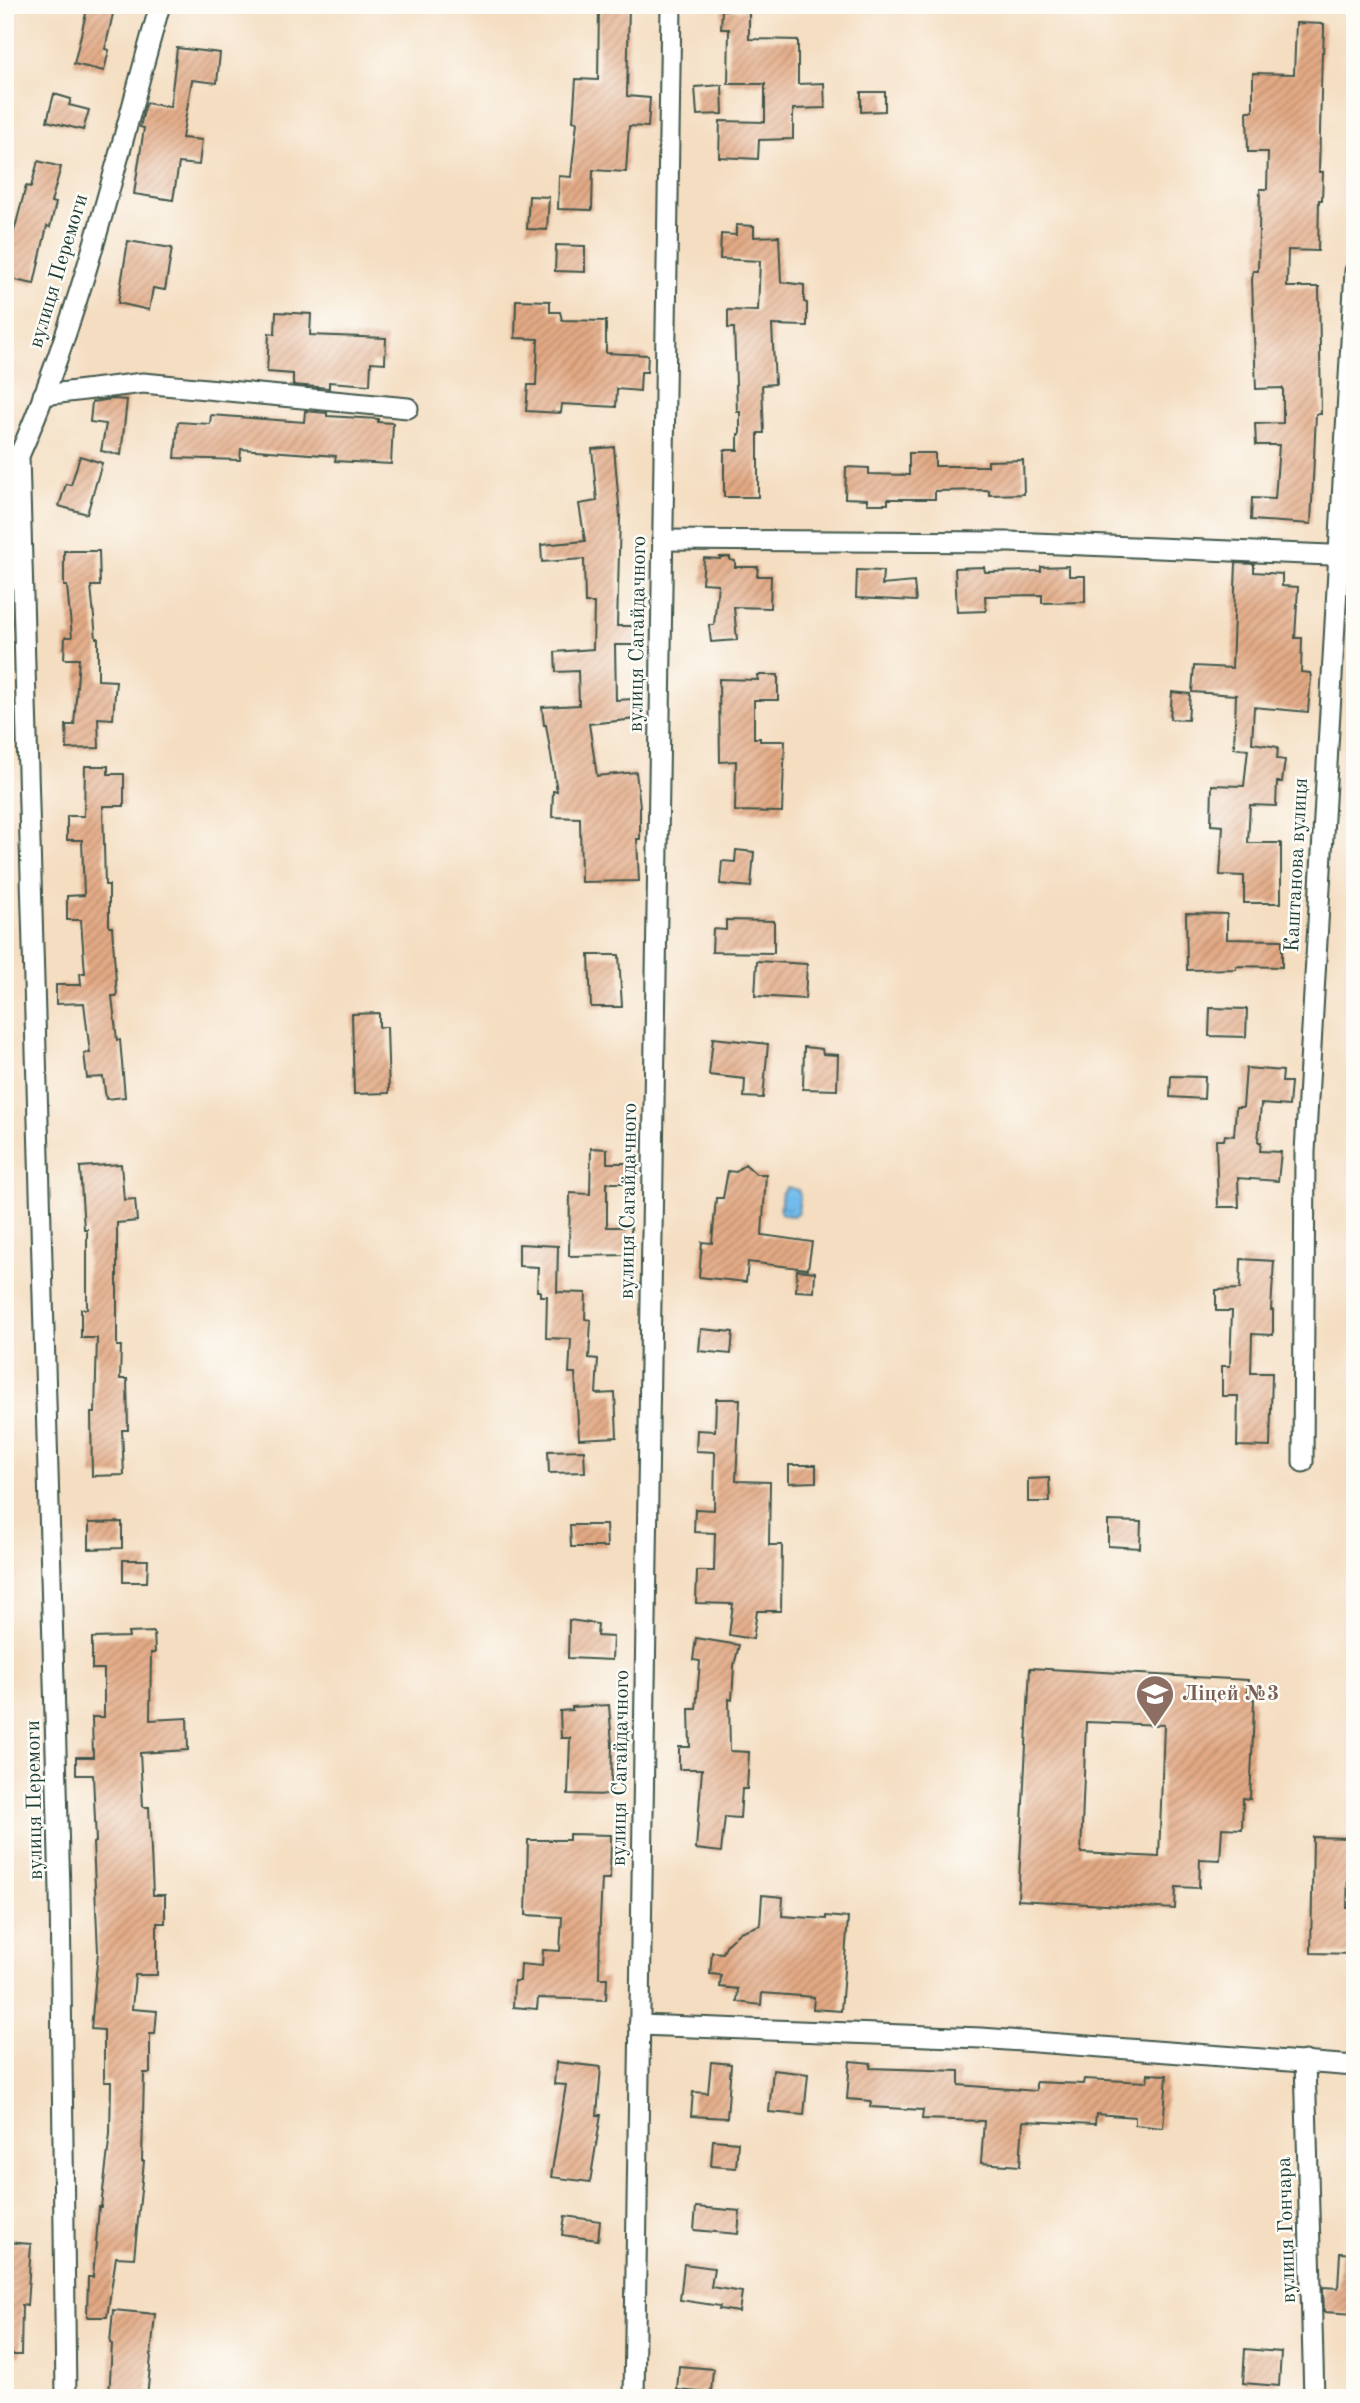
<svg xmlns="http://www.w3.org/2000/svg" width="1360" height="2403" font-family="'Old Standard TT',serif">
	<defs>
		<pattern id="water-ripples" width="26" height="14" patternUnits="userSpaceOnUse" patternTransform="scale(1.75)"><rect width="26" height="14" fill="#73bbeb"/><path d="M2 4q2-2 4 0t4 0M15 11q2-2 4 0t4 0" fill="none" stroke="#5e99bf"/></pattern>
		<pattern id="building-hatch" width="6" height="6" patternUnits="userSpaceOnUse" patternTransform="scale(1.75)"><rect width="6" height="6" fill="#e3a984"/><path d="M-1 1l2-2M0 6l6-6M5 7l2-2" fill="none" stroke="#b78b6d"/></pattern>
	</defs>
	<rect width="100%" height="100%" fill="#fdfcf7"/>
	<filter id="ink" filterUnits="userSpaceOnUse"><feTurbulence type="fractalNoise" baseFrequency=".0143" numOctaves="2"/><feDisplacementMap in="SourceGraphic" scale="14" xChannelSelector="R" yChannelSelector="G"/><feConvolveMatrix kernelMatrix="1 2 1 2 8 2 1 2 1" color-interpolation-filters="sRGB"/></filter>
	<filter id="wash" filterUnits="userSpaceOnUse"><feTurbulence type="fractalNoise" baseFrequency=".00686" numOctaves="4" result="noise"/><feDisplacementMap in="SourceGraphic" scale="28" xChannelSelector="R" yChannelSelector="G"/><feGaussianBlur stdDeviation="1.57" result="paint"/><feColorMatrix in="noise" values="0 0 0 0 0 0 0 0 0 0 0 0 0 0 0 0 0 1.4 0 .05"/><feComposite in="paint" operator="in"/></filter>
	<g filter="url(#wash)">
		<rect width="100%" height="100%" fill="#f4ddc0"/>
		<!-- water -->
		<polygon fill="url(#water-ripples)" stroke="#497c90" stroke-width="2" points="787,1187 798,1190 800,1195 798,1212 793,1216 784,1215 780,1212 782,1192"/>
		<g id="blocks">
			<!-- building -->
			<g fill="url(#building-hatch)" fill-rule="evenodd">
				<polygon points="88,5 115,5 105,49 109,50 104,71 74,64"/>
				<polygon points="599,5 629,5 627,96 650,98 648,127 629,126 626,172 593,170 592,210 558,209 559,176 571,177 577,122 573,121 576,79 598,80"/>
				<polygon points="722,10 749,10 749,39 798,40 798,84 824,83 825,108 793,109 793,139 759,140 758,159 719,157 720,121 765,122 765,84 728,84 729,29 721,29"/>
				<polygon points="1296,23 1324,24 1324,31 1323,52 1322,52 1319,172 1323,172 1322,200 1319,200 1318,251 1288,250 1287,287 1319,287 1321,414 1316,414 1311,524 1251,520 1252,498 1275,499 1279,445 1256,445 1255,424 1283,423 1283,388 1256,389 1252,280 1253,271 1258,271 1260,189 1267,189 1268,152 1248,152 1247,111 1253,111 1253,73 1294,74"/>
				<polygon points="177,48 220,53 217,83 192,80 182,138 202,140 199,165 179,163 173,200 134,194 144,128 140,127 146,103 170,107"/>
				<polygon points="722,85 723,114 697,115 695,87"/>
				<polygon points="861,92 885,92 885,111 861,112"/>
				<polygon points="54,94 71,99 69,105 89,110 83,130 47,121"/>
				<polygon points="38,161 61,167 51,202 56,203 50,227 47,226 34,284 5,278 5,238 12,239 26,186 31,187"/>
				<polygon points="529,196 549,197 547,230 527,229"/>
				<polygon points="736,225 754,226 754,237 779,236 781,282 804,285 804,302 807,303 807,326 772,325 775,384 762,385 764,433 758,433 758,497 724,497 724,450 738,450 738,434 740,434 740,412 737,412 734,328 728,328 728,310 758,311 760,261 720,259 721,234 736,235"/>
				<polygon points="128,241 172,248 165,290 153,288 149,310 118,303"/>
				<polygon points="556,245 585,246 585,272 555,271"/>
				<polygon points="516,300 550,301 550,312 560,312 562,320 606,321 606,353 648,355 647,372 641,372 640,391 617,389 616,407 562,404 561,413 526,411 528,385 536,385 538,339 515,338"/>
				<polygon points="276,312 311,314 310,335 386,338 385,363 371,362 370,385 329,382 329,388 293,385 293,374 267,372 269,333 275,334"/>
				<polygon points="112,399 127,400 121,455 101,451 106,424 90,422 92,402"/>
				<polygon points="305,411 327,413 327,416 378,419 378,422 393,423 391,464 335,461 336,456 241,449 240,460 175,458 178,422 210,424 211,415 304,422"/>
				<polygon points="614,447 620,516 617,626 643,626 643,645 615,645 616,700 634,699 636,719 589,724 597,776 636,772 640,806 640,839 637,839 639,881 581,882 580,818 552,817 553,791 557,791 546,725 544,725 542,707 579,705 578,671 556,672 555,652 593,649 594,603 585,603 584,559 542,562 541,545 585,541 579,504 597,501 592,449"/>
				<polygon points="909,453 935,453 935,466 988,466 988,461 1023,460 1024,494 989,495 989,490 935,491 935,499 888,499 888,504 867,504 867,499 845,498 846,467 869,468 869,474 909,475"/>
				<polygon points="80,456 102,463 87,514 59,506 66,484 71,485"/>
				<polygon points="64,551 99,551 100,586 91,586 96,638 98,638 98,680 116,681 113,719 98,718 99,748 67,749 66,725 74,725 79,659 64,659 65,637 72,637 67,586 64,586"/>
				<polygon points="720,557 730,557 730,560 735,561 735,567 758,567 757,576 771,576 770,608 734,607 737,640 711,642 709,625 714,625 718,584 702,583 704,558 720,559"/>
				<polygon points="1236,563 1254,564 1254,572 1282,574 1282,586 1298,587 1295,638 1302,638 1301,672 1310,673 1311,677 1308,712 1254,707 1252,743 1278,747 1277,759 1285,760 1282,782 1277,782 1276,806 1250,805 1248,843 1281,843 1281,903 1244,903 1244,876 1220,875 1223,826 1211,825 1212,785 1244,786 1248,749 1234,748 1236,695 1192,692 1194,666 1232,668"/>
				<polygon points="1069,566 1069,576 1085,576 1085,602 1042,603 1042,595 985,596 986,611 957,612 955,568 984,567 985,572 1041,571 1041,567"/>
				<polygon points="857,570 883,571 882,585 914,582 916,601 856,598"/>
				<polygon points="757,675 778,675 778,700 754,700 754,738 760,738 760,741 785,741 782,812 735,811 736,761 720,762 719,679 758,680"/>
				<polygon points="1172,692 1190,694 1188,720 1170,719"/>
				<polygon points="85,766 108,766 108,774 124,774 124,806 103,806 105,885 109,885 109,927 112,927 117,996 112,996 117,1040 120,1040 125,1097 106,1099 103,1077 87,1078 84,1053 90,1053 84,1003 56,1004 56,985 81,985 80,973 85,973 81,920 67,920 67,896 84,895 82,840 67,840 67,816 84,816"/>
				<polygon points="736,850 754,852 751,887 720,884 722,861 735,862"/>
				<polygon points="1186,913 1227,914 1227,939 1282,940 1282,967 1236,966 1236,969 1187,970"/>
				<polygon points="726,920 774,921 774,953 712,952 713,929 726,930"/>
				<polygon points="589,955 619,955 622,1007 591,1007"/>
				<polygon points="757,961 807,964 805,999 755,996"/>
				<polygon points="1210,1008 1247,1009 1246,1037 1209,1036"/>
				<polygon points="379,1013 379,1027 387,1027 389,1093 354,1094 352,1014"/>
				<polygon points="713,1038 768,1044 763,1098 744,1097 745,1079 709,1075"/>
				<polygon points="804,1047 822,1049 823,1054 838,1055 837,1090 803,1089"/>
				<polygon points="1246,1068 1283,1071 1282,1082 1291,1082 1289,1106 1261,1104 1258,1142 1261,1142 1260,1151 1281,1152 1278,1181 1238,1178 1239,1207 1218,1207 1216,1140 1224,1140 1225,1135 1234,1136 1236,1107 1243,1107"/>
				<polygon points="1171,1076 1205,1077 1204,1099 1170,1097"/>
				<polygon points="591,1148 607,1149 607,1163 630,1163 630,1183 607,1183 607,1227 631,1227 631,1255 569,1256 570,1193 590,1194"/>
				<polygon points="121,1164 124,1200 135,1199 137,1221 117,1223 117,1346 121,1346 120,1379 127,1379 128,1430 122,1430 124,1475 92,1476 91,1413 95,1413 97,1338 81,1338 81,1309 87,1309 87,1229 84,1229 80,1167"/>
				<polygon points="745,1164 756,1174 766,1174 762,1235 812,1242 808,1269 748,1262 746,1282 699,1277 702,1242 712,1243 716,1198 723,1198 728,1171 736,1172"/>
				<polygon points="519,1244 558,1246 557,1292 586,1293 585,1319 591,1320 589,1358 598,1359 596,1394 615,1393 617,1437 579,1439 575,1373 569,1373 571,1339 546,1338 547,1296 540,1296 540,1291 537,1291 538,1267 519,1266"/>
				<polygon points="1241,1259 1274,1261 1271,1310 1273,1310 1273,1335 1252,1334 1251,1373 1272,1373 1270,1447 1237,1446 1238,1396 1222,1396 1222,1366 1230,1366 1232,1311 1216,1311 1216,1290 1240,1289"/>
				<polygon points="797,1270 815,1272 814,1292 796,1291"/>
				<polygon points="701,1329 733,1332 731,1354 699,1351"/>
				<polygon points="716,1399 740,1399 736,1481 770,1482 769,1545 782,1545 781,1611 757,1611 753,1639 729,1635 733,1604 696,1603 697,1571 714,1571 715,1533 694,1532 695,1509 714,1510 715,1452 696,1451 697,1430 715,1431"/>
				<polygon points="584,1450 585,1472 549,1473 548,1451"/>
				<polygon points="789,1465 816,1465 816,1482 789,1483"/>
				<polygon points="1049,1478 1050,1502 1028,1502 1028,1479"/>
				<polygon points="1108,1521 1141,1522 1140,1548 1108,1546"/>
				<polygon points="122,1522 122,1548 89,1549 89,1523"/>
				<polygon points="570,1525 606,1525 607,1547 571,1547"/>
				<polygon points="123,1560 148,1560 147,1582 123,1582"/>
				<polygon points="569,1620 598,1624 597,1636 613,1637 612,1660 568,1658"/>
				<polygon points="154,1632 155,1653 151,1653 150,1720 187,1718 188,1750 140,1753 143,1807 149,1807 153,1895 165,1895 165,1923 157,1923 157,1975 135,1975 132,2009 157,2011 155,2034 150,2034 150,2073 144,2073 142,2161 144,2161 134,2258 116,2257 107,2317 87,2317 88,2277 93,2277 99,2207 101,2207 110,2134 111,2082 104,2082 104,2030 91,2029 98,1952 93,1843 96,1842 93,1775 76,1775 76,1757 93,1757 92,1717 104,1717 104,1669 92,1669 92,1638 129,1637 128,1633"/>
				<polygon points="696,1638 739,1645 734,1666 732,1700 729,1699 730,1751 749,1752 747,1789 742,1789 740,1818 725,1817 721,1852 696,1849 702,1769 679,1769 679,1747 690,1747 689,1709 696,1709 700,1661 693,1660"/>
				<path d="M1030,1668L1248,1680L1247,1698L1254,1699L1253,1735L1250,1799L1243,1798L1242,1829L1222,1828L1220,1860L1200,1859L1199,1888L1176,1887L1175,1909L1018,1900ZM1086,1722L1164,1725L1159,1857L1081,1853Z"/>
				<polygon points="609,1705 612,1744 611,1795 568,1794 570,1738 561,1738 560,1711 572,1710 572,1707"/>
				<polygon points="569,1834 611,1835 610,1879 602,1879 600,1920 599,1978 607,1978 606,2000 538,1998 537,2009 513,2007 514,1981 520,1981 521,1964 542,1966 543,1950 560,1951 562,1917 526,1915 528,1840 569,1840"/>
				<polygon points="1313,1837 1349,1838 1347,1908 1355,1908 1355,1954 1311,1953"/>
				<polygon points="762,1895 783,1897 782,1916 826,1919 826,1916 848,1918 841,2011 813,2009 814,1997 762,1993 761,2005 737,2002 738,1989 720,1987 721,1975 710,1974 712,1952 723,1953 727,1944 740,1932 760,1925"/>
				<polygon points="850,2061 871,2063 870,2068 959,2071 959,2085 1036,2091 1036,2082 1083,2084 1084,2079 1147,2082 1148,2074 1167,2075 1163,2128 1135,2125 1135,2117 1096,2114 1095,2124 1023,2121 1020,2166 981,2163 984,2121 922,2119 923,2110 870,2107 871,2101 847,2099"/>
				<polygon points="556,2062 601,2067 597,2115 601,2115 590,2182 551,2177 566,2085 554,2084"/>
				<polygon points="711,2062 731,2064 727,2118 691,2116 693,2092 708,2093"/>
				<polygon points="773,2070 808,2074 804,2115 769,2112"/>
				<polygon points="713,2140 738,2142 736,2168 711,2166"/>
				<polygon points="696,2207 740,2211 738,2234 694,2230"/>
				<polygon points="565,2216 600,2221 598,2240 562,2235"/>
				<polygon points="5,2242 31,2244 27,2306 22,2305 21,2355 5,2355"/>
				<polygon points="1340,2253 1355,2254 1355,2314 1324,2312 1323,2287 1338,2288"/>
				<polygon points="684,2264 714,2268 711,2287 742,2292 739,2312 719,2309 720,2306 680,2300"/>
				<polygon points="113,2310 155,2314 147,2398 109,2398 112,2344 110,2343"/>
				<polygon points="1245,2349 1281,2352 1279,2386 1243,2383"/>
				<polygon points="679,2366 713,2369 711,2393 677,2390"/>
			</g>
		</g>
	</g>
	<g filter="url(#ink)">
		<use href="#blocks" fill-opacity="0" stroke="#3f5549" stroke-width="2"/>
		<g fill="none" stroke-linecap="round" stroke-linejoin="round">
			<!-- minor casing -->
			<g stroke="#3f5549" stroke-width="23">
				<g id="minor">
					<polyline points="43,395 143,383 408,408"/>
					<polyline points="662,540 1010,542 1355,556"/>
					<polyline points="1303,1462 1305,1152 1355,271"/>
					<polyline points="639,2025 981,2038 1355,2066"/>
					<polyline points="1305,2061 1314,2398"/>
					<path d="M66,2398L60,1891L19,456C81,315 118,154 160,5"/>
					<polyline points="634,2398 671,5"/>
				</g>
			</g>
			<!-- minor -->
			<use href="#minor" stroke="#fff" stroke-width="19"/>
		</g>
	</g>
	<!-- icons -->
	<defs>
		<g id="school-pin" transform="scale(2.0125)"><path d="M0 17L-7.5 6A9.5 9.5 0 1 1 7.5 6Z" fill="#8d6e63" stroke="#fdfcf7"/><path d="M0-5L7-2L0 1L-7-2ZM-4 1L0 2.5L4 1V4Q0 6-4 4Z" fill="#fff"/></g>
	</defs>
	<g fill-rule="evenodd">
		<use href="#school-pin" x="1155" y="1694"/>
	</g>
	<g text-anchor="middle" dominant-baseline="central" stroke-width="5" stroke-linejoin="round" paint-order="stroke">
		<!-- street labels -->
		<g font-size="21" fill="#1f3d34" stroke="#fdfcf7">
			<text transform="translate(59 271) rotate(-73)">вулиця Перемоги</text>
			<text transform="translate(638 634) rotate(-89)">вулиця Сагайдачного</text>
			<text transform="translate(1297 865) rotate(-87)">Каштанова вулиця</text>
			<text transform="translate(629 1201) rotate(-89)">вулиця Сагайдачного</text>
			<text transform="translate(621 1768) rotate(-89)">вулиця Сагайдачного</text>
			<text transform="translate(35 1800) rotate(-91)">вулиця Перемоги</text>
			<text transform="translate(1287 2230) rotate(-92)">вулиця Гончара</text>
		</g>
		<!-- education labels -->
		<g font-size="21" font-weight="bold" fill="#785e54" stroke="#fdfcf7" text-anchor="start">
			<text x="1182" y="1694">Ліцей №3</text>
		</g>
	</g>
	<!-- margin -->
	<rect width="1360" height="2403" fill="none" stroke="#fdfcf7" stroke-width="28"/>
</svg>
